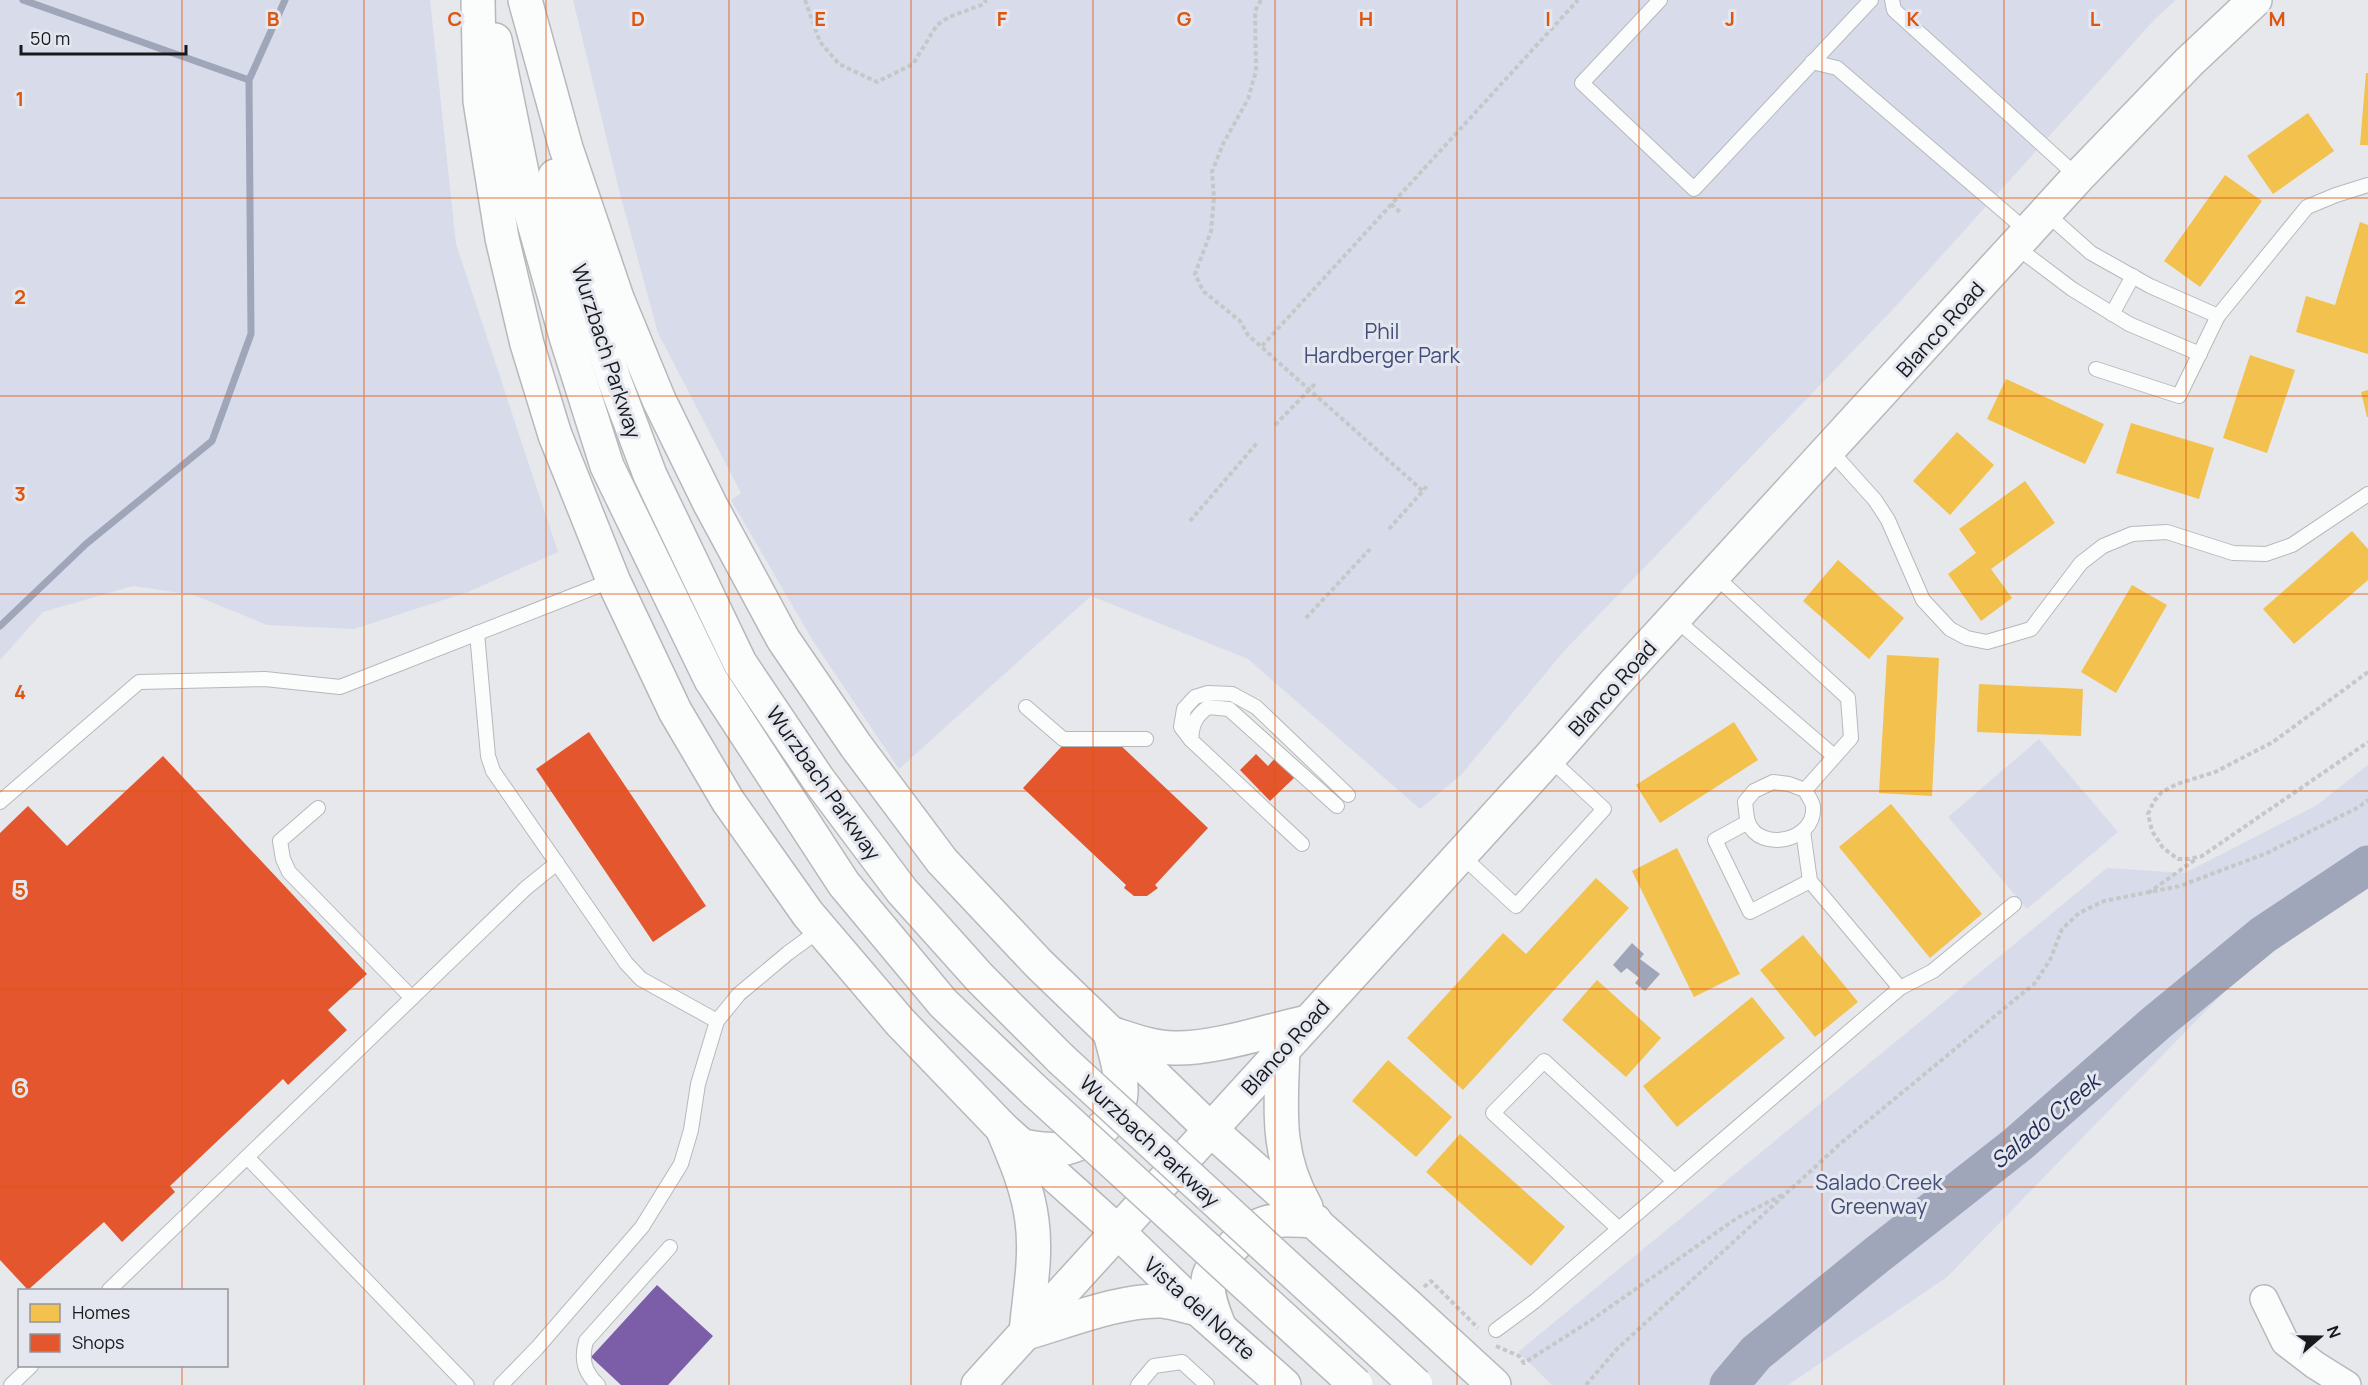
<svg xmlns="http://www.w3.org/2000/svg" width="2368" height="1385" font-family="Manrope,sans-serif">
	<rect width="100%" height="100%" fill="#e7e8ec"/>
	<!-- green -->
	<g fill="#d8dcea">
		<polygon points="0,0 430,0 456,244 558,552 468,592 354,629 267,625 194,595 133,586 43,612 0,660"/>
		<polygon points="573,0 2176,0 2155,19 1897,305 1564,651 1461,775 1420,809 1248,659 1091,596 899,769 813,641 731,500 741,493 658,333 620,194"/>
		<polygon points="2039,739 2118,832 2027,909 1948,817"/>
		<polygon points="2368,765 2368,886 2261,954 1947,1277 1788,1385 1552,1385 1518,1352 2107,868 2185,873 2317,805"/>
	</g>
	<!-- water -->
	<polygon fill="#a0a6b9" points="1632,943 1644,954 1640,959 1660,974 1645,991 1635,983 1639,978 1627,968 1621,973 1613,965"/>
	<!-- homes -->
	<g fill="#f2c14e">
		<polygon points="2366,73 2368,73 2368,145 2360,145"/>
		<polygon points="2308,113 2334,151 2273,194 2247,156"/>
		<polygon points="2225,175 2262,201 2200,287 2164,261"/>
		<polygon points="2360,222 2368,225 2368,354 2296,332 2306,296 2335,305"/>
		<polygon points="2250,355 2295,370 2267,453 2223,438"/>
		<polygon points="2006,379 2104,424 2085,464 1987,419"/>
		<polygon points="2368,390 2368,417 2367,417 2361,392"/>
		<polygon points="2131,423 2214,448 2199,499 2116,473"/>
		<polygon points="1957,432 1994,465 1950,515 1913,481"/>
		<polygon points="2025,481 2055,523 1991,569 2012,598 1981,621 1948,574 1976,553 1959,529"/>
		<polygon points="2352,531 2368,549 2368,580 2294,644 2263,609"/>
		<polygon points="1838,560 1904,618 1869,659 1803,601"/>
		<polygon points="2132,585 2167,605 2116,693 2081,672"/>
		<polygon points="1887,655 1939,658 1932,796 1879,793"/>
		<polygon points="1979,684 2083,689 2081,736 1977,732"/>
		<polygon points="1734,722 1758,760 1660,823 1636,785"/>
		<polygon points="1891,804 1982,914 1930,958 1839,847"/>
		<polygon points="1677,848 1740,974 1694,997 1632,871"/>
		<polygon points="1596,878 1629,908 1463,1090 1407,1038 1503,933 1526,954"/>
		<polygon points="1803,935 1858,1002 1815,1037 1760,970"/>
		<polygon points="1597,980 1661,1038 1626,1077 1562,1020"/>
		<polygon points="1752,997 1785,1038 1677,1127 1643,1086"/>
		<polygon points="1388,1060 1452,1117 1416,1157 1352,1101"/>
		<polygon points="1460,1134 1565,1227 1531,1266 1426,1172"/>
	</g>
	<!-- shops -->
	<g fill="#e4572e">
		<polygon points="589,732 706,906 653,942 536,769"/>
		<polygon points="1116,741 1208,828 1155,885 1158,888 1147,896 1134,896 1124,888 1126,885 1023,788 1063,745"/>
		<polygon points="1256,754 1268,766 1276,757 1295,777 1270,801 1240,770"/>
		<polygon points="163,756 367,974 328,1010 347,1030 288,1085 283,1079 170,1186 175,1192 122,1242 104,1222 28,1290 0,1260 0,833 28,806 67,846"/>
	</g>
	<!-- offices -->
	<polygon fill="#7b5ea7" points="657,1285 713,1336 668,1385 621,1385 591,1357"/>
	<g fill="none" stroke-linecap="round" stroke-linejoin="round">
		<!-- stream -->
		<g stroke="#a0a6b9" stroke-width="7">
			<polyline points="23,0 249,80"/>
			<polyline points="0,626 86,544 212,441 251,334 249,80 285,0"/>
		</g>
		<!-- river -->
		<polyline stroke="#a0a6b9" stroke-width="39" points="1729,1385 1756,1353 1878,1254 2018,1144 2156,1023 2263,935 2368,865"/>
		<!-- lane casing -->
		<g stroke="#b7b8bb" stroke-width="16">
			<g id="lane">
				<polyline points="1660,0 1582,83 1694,189 1871,0"/>
				<polyline points="1892,0 1894,10 2078,177"/>
				<polyline points="1812,62 1837,68 2028,232"/>
				<polyline points="2046,213 2091,253 2150,286 2218,316"/>
				<polyline points="2015,246 2072,289 2129,324 2200,354"/>
				<polyline points="2112,314 2133,276"/>
				<polyline points="2096,369 2179,396 2218,316 2307,207 2336,195 2368,185"/>
				<polyline points="1830,450 1875,500 1888,520 1923,600 1950,629 1967,638 1987,642 2031,629 2081,563 2103,546 2132,534 2167,532 2233,553 2266,554 2292,545 2368,494"/>
				<polyline points="1714,575 1848,698 1851,738 1805,790"/>
				<polyline points="1674,618 1834,756"/>
				<polyline points="477,633 488,756 493,771 626,963 641,979 717,1021"/>
				<polyline points="1026,707 1063,739 1146,739"/>
				<polyline points="1191,740 1181,727 1184,709 1195,697 1208,693 1232,694 1256,707 1348,795"/>
				<path d="M1773,782L1789,784L1805,790C1807,795 1813,802 1813,807C1816,841 1759,853 1748,822C1746,816 1746,808 1745,802L1754,791Z"/>
				<polyline points="0,802 139,682 265,679 340,687 613,580"/>
				<polyline points="318,808 280,841 283,859 289,872 412,998"/>
				<polyline points="1748,822 1715,840 1750,912 1810,881"/>
				<polyline points="1803,831 1810,881 1900,988"/>
				<path d="M1302,844L1191,740C1192,724 1195,717 1208,707L1229,709L1337,806"/>
				<polyline points="1461,855 1516,906 1604,809 1549,758"/>
				<polyline points="247,1157 467,1385"/>
				<polyline points="1619,1229 1493,1113 1544,1061 1674,1181"/>
				<polyline points="109,1290 526,888 557,863"/>
				<polyline points="1496,1330 1535,1301 1900,988 1933,971 2014,904"/>
				<polyline points="11,1385 31,1366"/>
				<polyline points="501,1385 537,1348 642,1227 681,1164 691,1130 698,1084 717,1021 739,994 788,953 821,929"/>
				<path d="M598,1385C584,1372 581,1359 586,1341L670,1247"/>
				<polyline points="1138,1385 1154,1366 1182,1362 1207,1385"/>
			</g>
		</g>
		<!-- street casing -->
		<g stroke="#b7b8bb" stroke-width="30">
			<polyline id="street" points="2264,1299 2285,1342 2315,1365 2347,1385"/>
		</g>
		<!-- secondary casing -->
		<g stroke="#b7b8bb" stroke-width="36">
			<g id="secondary">
				<path d="M1283,1050C1281,1108 1275,1154 1306,1207"/>
				<polyline points="1211,1130 1406,1304 1494,1385"/>
				<polyline points="1117,1231 1198,1309 1284,1385"/>
				<path d="M1219,1326C1214,1313 1207,1297 1208,1281C1208,1271 1218,1262 1225,1255C1257,1219 1268,1218 1315,1221"/>
				<path d="M1026,1333C1065,1322 1122,1299 1162,1301C1174,1302 1187,1307 1198,1309"/>
			</g>
		</g>
		<!-- primary casing -->
		<g stroke="#b7b8bb" stroke-width="36">
			<g id="primary">
				<path d="M1110,1033C1130,1039 1152,1048 1174,1048C1214,1049 1267,1031 1307,1022"/>
				<path d="M1002,1128C1015,1159 1028,1188 1032,1221C1037,1258 1029,1296 1026,1333"/>
				<polyline points="978,1385 1549,758 1614,684 2078,177 2189,62 2255,0"/>
			</g>
		</g>
		<!-- highway casing -->
		<g stroke="#b7b8bb" stroke-width="36">
			<g id="highway">
				<polyline points="478,0 480,101 502,238 527,344 555,435 613,580 675,711 728,801 808,914 900,1022 1002,1128 1117,1231"/>
				<polyline points="525,0 566,148 617,298 659,400 710,504 783,639 856,746 942,861 1039,964 1211,1130"/>
				<polyline points="495,40 528,202 567,340 607,466 711,680 844,884 943,1003 1035,1091"/>
				<polyline points="555,176 587,297 615,382 650,475 740,663 818,779 902,891 980,978 1061,1059"/>
				<path d="M1022,1146C1035,1148 1048,1151 1060,1149C1087,1145 1119,1122 1121,1093C1122,1073 1115,1052 1110,1033"/>
			</g>
		</g>
		<!-- path -->
		<g stroke="#c6c7c8" stroke-width="4" stroke-dasharray="4.5 3" stroke-linecap="butt">
			<polyline points="805,0 820,42 839,64 877,82 913,64 937,25 949,17 984,4 986,0"/>
			<polyline points="1261,0 1255,11 1256,71 1248,99 1223,144 1212,172 1214,198 1211,231 1195,274 1203,291 1240,321 1248,335 1423,491"/>
			<polyline points="1391,204 1402,214"/>
			<polyline points="1262,346 1578,0"/>
			<polyline points="1275,425 1316,383"/>
			<polyline points="1190,521 1257,443"/>
			<polyline points="1389,529 1429,484"/>
			<polyline points="1306,618 1370,549"/>
			<polyline points="2368,672 2273,742 2215,772 2177,784 2162,792 2154,801 2148,814 2152,831 2163,848 2178,859 2189,859 2202,856 2368,742"/>
			<polyline points="2148,893 2196,859"/>
			<polyline points="1424,1287 1431,1281 1478,1328"/>
			<polyline points="1496,1346 1519,1356 1524,1363 1590,1321 1737,1218 1784,1194"/>
			<polyline points="1586,1385 1617,1349 1841,1143 2035,983 2050,960 2062,929 2079,913 2104,901 2180,886 2267,853 2357,808 2368,800"/>
		</g>
		<!-- lane -->
		<use href="#lane" stroke="#fbfcfc" stroke-width="14"/>
		<!-- street -->
		<use href="#street" stroke="#fbfcfc" stroke-width="27"/>
		<!-- secondary -->
		<use href="#secondary" stroke="#fbfcfc" stroke-width="33"/>
		<!-- primary -->
		<use href="#primary" stroke="#fbfcfc" stroke-width="33"/>
		<!-- highway -->
		<use href="#highway" stroke="#fbfcfc" stroke-width="33"/>
		<!-- highway-bridge casing -->
		<g stroke="#b7b8bb" stroke-width="36" stroke-linecap="butt">
			<g id="highway-bridge">
				<polyline points="1061,1059 1416,1385"/>
				<polyline points="1035,1091 1356,1385"/>
			</g>
		</g>
		<!-- highway-bridge -->
		<use href="#highway-bridge" stroke="#fbfcfc" stroke-width="33"/>
	</g>
	<!-- grid -->
	<path fill="none" stroke="#de560d" stroke-width="1.5" stroke-opacity="0.55" d="M182,0V1290M364,0V1385M546,0V1385M729,0V1385M911,0V1385M1093,0V1385M1275,0V1385M1457,0V1385M1639,0V1385M1822,0V1385M2004,0V1385M2186,0V1385M0,198H2368M0,396H2368M0,594H2368M0,791H2368M0,989H2368M0,1187H2368M182,1366V1385"/>
	<g text-anchor="middle" dominant-baseline="central" stroke-width="6" stroke-linejoin="round" paint-order="stroke">
		<!-- street labels -->
		<g font-size="21" fill="#18191b" stroke="#e4e7ef">
			<text transform="translate(1940 329) rotate(-48)">Blanco Road</text>
			<text transform="translate(607 351) rotate(72)">Wurzbach Parkway</text>
			<text transform="translate(1612 688) rotate(-48)">Blanco Road</text>
			<text transform="translate(824 783) rotate(55)">Wurzbach Parkway</text>
			<text transform="translate(1285 1047) rotate(-48)">Blanco Road</text>
			<text transform="translate(1150 1141) rotate(43)">Wurzbach Parkway</text>
			<text transform="translate(1200 1308) rotate(42)">Vista del Norte</text>
		</g>
		<!-- park labels -->
		<g font-size="21" fill="#434e78" stroke="#e4e7ef">
			<text x="1382" y="331">Phil<tspan x="1382" dy="24">Hardberger Park</tspan></text>
			<text x="1879" y="1182">Salado Creek<tspan x="1879" dy="24">Greenway</tspan></text>
		</g>
		<!-- water labels -->
		<g font-size="22" font-style="italic" fill="#242c53" stroke="#e4e7ef">
			<text transform="translate(2045 1121) rotate(-40)">Salado Creek</text>
		</g>
	</g>
	<g font-size="20" text-anchor="middle" font-weight="bold" fill="#de560d" stroke="#e4e7ef" stroke-width="6" stroke-linejoin="round" paint-order="stroke">
		<text x="273" y="26">B</text>
		<text x="455" y="26">C</text>
		<text x="638" y="26">D</text>
		<text x="820" y="26">E</text>
		<text x="1002" y="26">F</text>
		<text x="1184" y="26">G</text>
		<text x="1366" y="26">H</text>
		<text x="1548" y="26">I</text>
		<text x="1730" y="26">J</text>
		<text x="1913" y="26">K</text>
		<text x="2095" y="26">L</text>
		<text x="2277" y="26">M</text>
		<text x="20" y="106">1</text>
		<text x="20" y="304">2</text>
		<text x="20" y="501">3</text>
		<text x="20" y="699">4</text>
		<text x="20" y="897">5</text>
		<text x="20" y="1095">6</text>
	</g>
	<!-- legend -->
	<rect x="18" y="1289" width="210" height="78" fill="#e4e7ef" stroke="#92959a" stroke-width="1.5"/>
	<rect x="30" y="1304" width="30" height="18" fill="#f2c14e" stroke="#92959a" stroke-width="1.5"/>
	<text x="72" y="1319" font-size="18" fill="#18191b">Homes</text>
	<rect x="30" y="1334" width="30" height="18" fill="#e4572e" stroke="#92959a" stroke-width="1.5"/>
	<text x="72" y="1349" font-size="18" fill="#18191b">Shops</text>
	<!-- north arrow -->
	<g transform="translate(2320 1337) rotate(70)" stroke="#e4e7ef" stroke-width="4.5" paint-order="stroke">
	<path d="M0-4.5L10 22L0 15L-10 22Z" fill="#18191b"/>
	<text y="-9" font-size="16" font-weight="bold" text-anchor="middle" fill="#18191b">N</text>
	</g>
	<!-- scale -->
	<path d="M21 45v9h165v-9" fill="none" stroke="#18191b" stroke-width="3"/>
	<text x="30" y="45" font-size="18" fill="#18191b" stroke="#e4e7ef" stroke-width="4.5" paint-order="stroke">50 m</text>
</svg>
